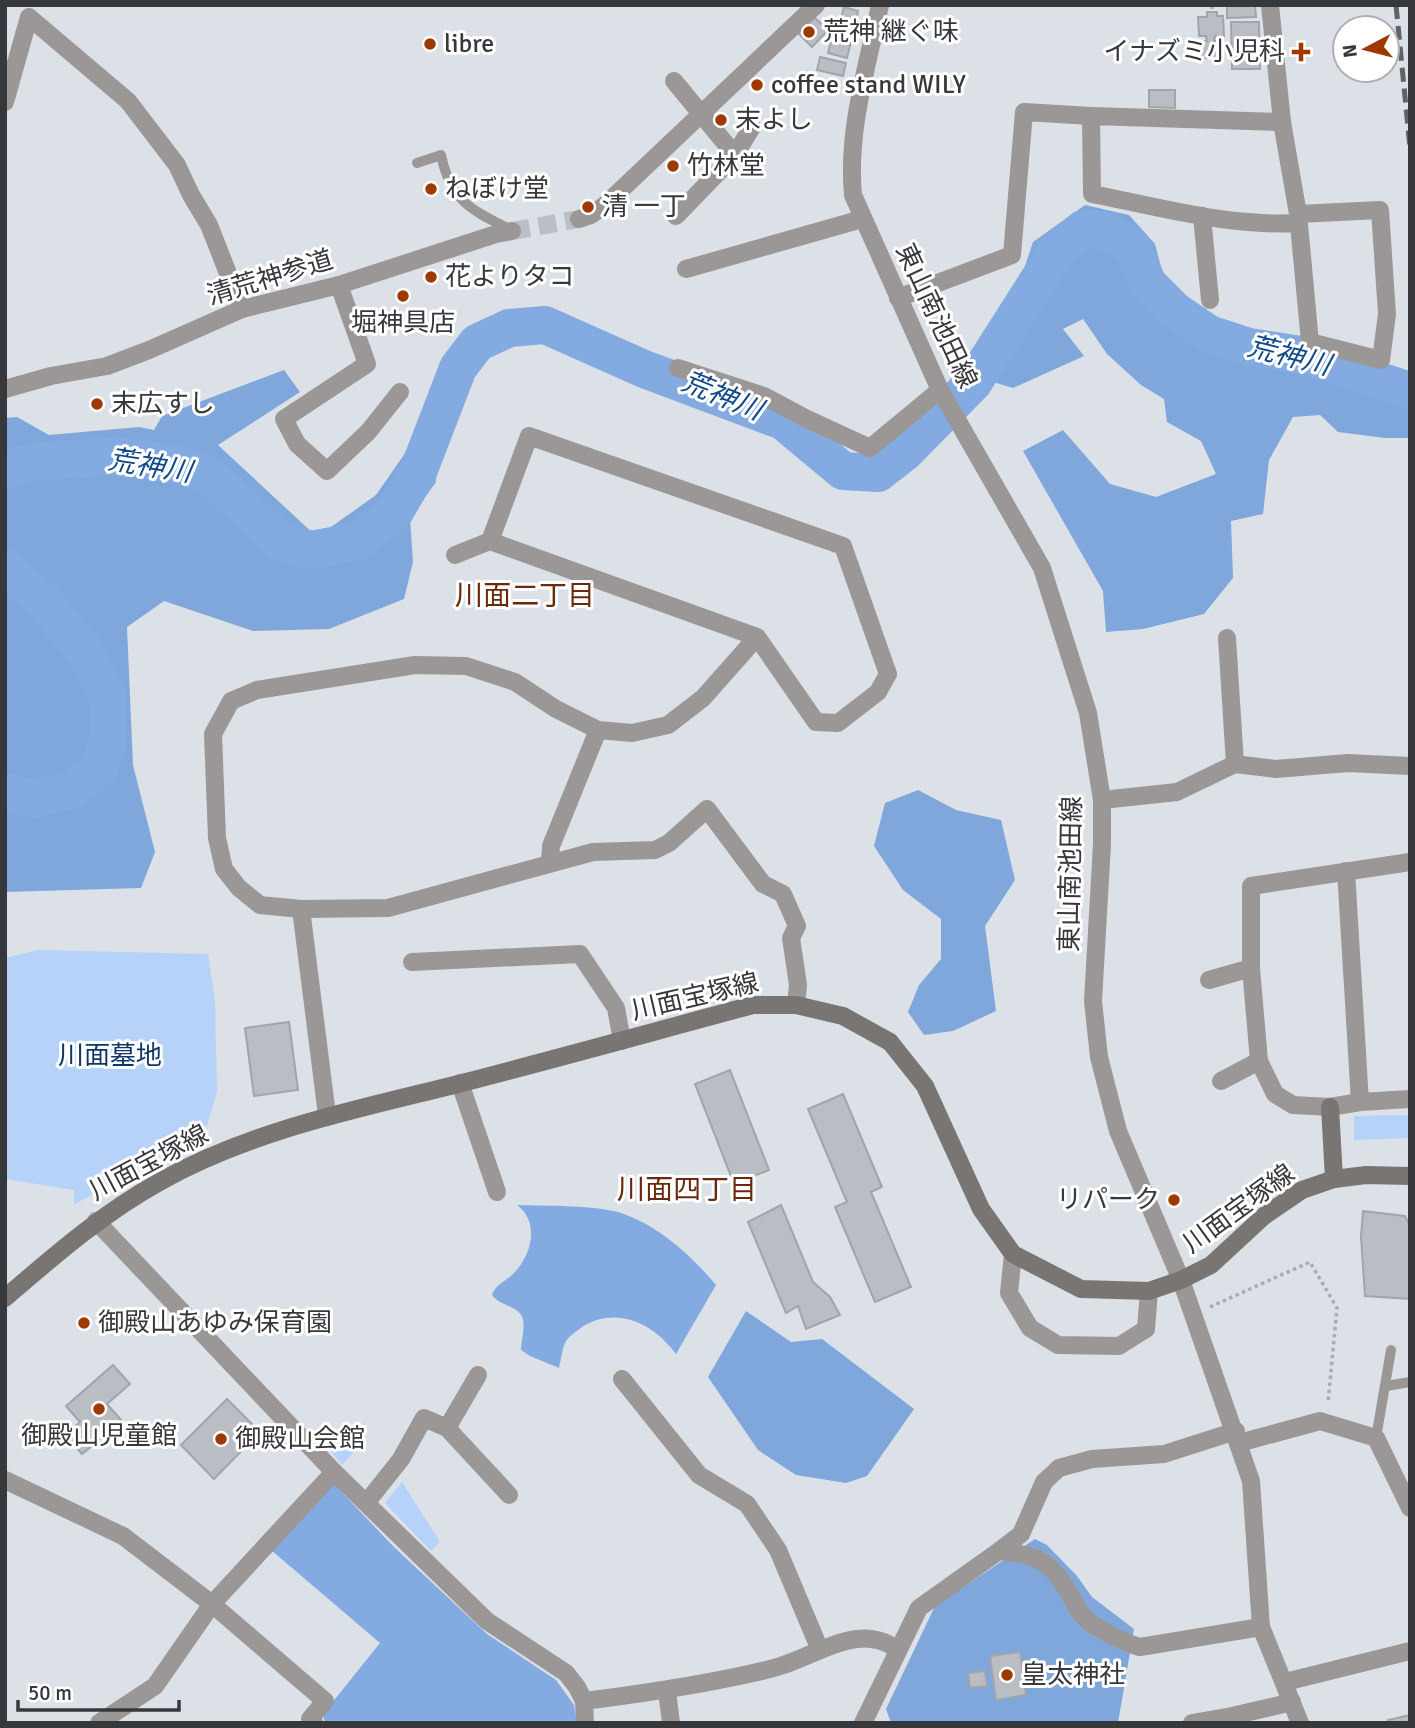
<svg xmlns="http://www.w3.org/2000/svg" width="1415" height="1728" font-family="Signika,'Noto Sans JP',sans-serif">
	<rect width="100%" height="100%" fill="#dce1e7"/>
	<!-- green -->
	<g fill="#b6d2f8">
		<polygon points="38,950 208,954 215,1001 217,1092 207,1126 74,1205 74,1190 5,1179 5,958"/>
		<polygon points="1410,1115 1410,1138 1354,1140 1354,1116"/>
		<polygon points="340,1431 360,1445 342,1465 326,1445"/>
		<polygon points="402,1482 440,1542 431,1551 385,1503"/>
	</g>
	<!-- forest -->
	<g fill="#7fa7dc">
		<polygon points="1085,205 1129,215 1155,244 1165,283 1235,332 1369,378 1410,399 1410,438 1385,438 1338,432 1320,415 1293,417 1269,460 1263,514 1231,521 1233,578 1204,614 1143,629 1106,632 1103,591 1023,451 1063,430 1110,484 1156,497 1216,474 1201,441 1167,422 1164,399 1141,385 1107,354 1083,319 1063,329 1084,356 1013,388 983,379 988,336 1019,284 1033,242"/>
		<polygon points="284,370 300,392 218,445 317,537 376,495 406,452 435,461 436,482 410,518 413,562 404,599 329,629 253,631 164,601 127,627 133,765 155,852 141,888 5,892 5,418 17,417 49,435 139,427 154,430 162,416"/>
		<polygon points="918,790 956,810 1001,820 1015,880 985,926 996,1011 953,1031 924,1035 908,1012 919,985 941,959 941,919 903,890 874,846 885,803"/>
		<polygon points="746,1311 791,1342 822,1339 914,1409 867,1476 846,1483 796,1475 758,1450 708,1377"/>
		<polygon points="1035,1539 1047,1545 1077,1576 1092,1597 1134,1629 1118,1723 891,1723 886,1709 935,1606"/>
	</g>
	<!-- water -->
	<g fill="#83abe1">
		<path d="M517,1205C545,1206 596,1205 621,1213C659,1226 691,1255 716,1285L676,1354C654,1324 617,1305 582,1327C577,1331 569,1336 566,1341C562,1348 561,1360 559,1368L530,1356L521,1350C521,1341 525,1329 523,1320C521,1306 499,1306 492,1295C495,1285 504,1282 512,1275C531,1257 541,1223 517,1205Z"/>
		<polygon points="334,1484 393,1546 487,1634 556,1680 574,1705 577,1723 325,1723 323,1714 380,1643 271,1550"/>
	</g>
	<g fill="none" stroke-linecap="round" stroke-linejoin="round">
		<!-- river -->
		<g stroke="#83abe1" stroke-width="38">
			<polyline points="5,470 34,462 119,456 185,466 214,479 281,543 312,550 358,541 394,513 418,472 458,368 477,343 509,328 545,325 644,369 783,421 843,471 878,473 905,452 973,383 1057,251 1083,229 1106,231 1132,247 1148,284 1175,311 1209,334 1249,347 1301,355 1410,391"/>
			<polyline points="5,567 47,605 85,652 108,697 108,741 100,767 74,789 33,799 5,792"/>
		</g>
	</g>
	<!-- building -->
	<g fill="#babec4" stroke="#a1a5ab" stroke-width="2">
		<polygon points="1227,5 1255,5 1256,17 1227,18"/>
		<polygon points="844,7 858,11 856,22 841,18"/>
		<polygon points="1207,12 1217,12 1217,16 1223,16 1224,36 1215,36 1214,41 1220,41 1221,58 1201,58 1200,42 1207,41 1206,36 1199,36 1198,17 1207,17"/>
		<polygon points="813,16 828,30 812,47 798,33"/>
		<polygon points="1231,22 1259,22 1260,69 1232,69"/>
		<polygon points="835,24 854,29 847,58 828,53"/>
		<polygon points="820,57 846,63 843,76 817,70"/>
		<polygon points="1149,90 1175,90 1175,108 1149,107"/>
		<polygon points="289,1022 298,1090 254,1096 245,1028"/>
		<polygon points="730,1070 769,1170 734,1184 695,1084"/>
		<polygon points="843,1094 882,1187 871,1192 911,1287 875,1302 835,1207 847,1202 808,1109"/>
		<polygon points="781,1205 813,1282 830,1297 840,1315 806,1329 798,1306 786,1313 748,1222"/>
		<polygon points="1363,1211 1405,1216 1410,1226 1410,1299 1365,1296 1361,1237"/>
		<polygon points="113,1365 130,1384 107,1404 122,1421 82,1454 66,1435 80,1422 66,1406"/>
		<polygon points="227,1399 260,1432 214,1479 181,1445"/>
		<polygon points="1020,1652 1026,1695 996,1700 990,1656"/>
		<polygon points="985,1671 987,1686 970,1688 968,1673"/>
		<polygon points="1410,1715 1410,1723 1388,1723 1388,1720"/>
	</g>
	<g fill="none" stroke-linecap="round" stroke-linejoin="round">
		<!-- street-tunnel -->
		<polyline stroke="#bbbfc5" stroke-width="18" stroke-dasharray="18 9" stroke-linecap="butt" points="512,231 579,219"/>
		<!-- path -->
		<g stroke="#a9adb2" stroke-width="3.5" stroke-dasharray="3.5 3.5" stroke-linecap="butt">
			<polyline points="1212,9 1212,5"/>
			<polyline points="1210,1307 1310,1262 1337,1308 1328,1403"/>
		</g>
		<!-- lane -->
		<g stroke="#9b9796" stroke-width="10">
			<path d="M417,163L441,155C451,202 472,210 511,230"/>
			<polyline points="1386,1386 1410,1382"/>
			<polyline points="1376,1438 1391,1350"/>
		</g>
		<!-- street -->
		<g stroke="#9b9796" stroke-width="18">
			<path d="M880,5C867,68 847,131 853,195L940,390L1042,568L1088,713L1102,800V844L1093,1001L1099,1057L1118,1131L1181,1280L1251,1481L1261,1627L1300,1723"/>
			<polyline points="1270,5 1282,122 1298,214 1310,342 1381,360 1387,314 1380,210 1298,214"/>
			<polyline points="674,81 735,155"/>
			<polyline points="5,102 29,17 128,101 177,165 191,195 209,225 242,309"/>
			<path d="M1282,122L1091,116L1092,194C1159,207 1229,227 1299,223"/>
			<polyline points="676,216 735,155 752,127"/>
			<polyline points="1202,216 1210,300"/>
			<polyline points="579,219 591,215 605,205 816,5"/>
			<polyline points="686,269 862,219"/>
			<polyline points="339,285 367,364 284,419 297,444 327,471 368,432 400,392"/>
			<polyline points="898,298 1012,255 1024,112 1091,116"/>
			<polyline points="678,368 764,396 805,418 870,448 940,390"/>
			<polyline points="5,389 51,376 107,366 149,350 242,309 339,285 496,234 512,231"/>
			<polyline points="455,555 490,541"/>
			<polyline points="757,637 816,722 838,723 878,692 888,674 843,546 529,436 490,541 757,637 703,698 668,725 632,733 598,730 556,709 515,682 466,666 415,665 257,690 231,701 213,734 217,838 224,869 239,888 260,905 301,909 388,908 593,852 655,850 669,843 707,809 763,884 783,894 797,926 791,938 798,985 796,1005"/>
			<polyline points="1227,638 1235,764"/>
			<polyline points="1102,800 1177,792 1235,764 1276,769 1348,763 1410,766"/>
			<polyline points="550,862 551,846 598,730"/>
			<polyline points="1410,862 1251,886 1251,968 1259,1061 1275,1094 1293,1105 1330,1107 1360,1102 1410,1099"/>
			<polyline points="1346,871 1360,1102"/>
			<polyline points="301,909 327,1115"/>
			<polyline points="412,962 580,954 616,1008 622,1041"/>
			<polyline points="1209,980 1251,968"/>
			<polyline points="1221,1081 1259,1061"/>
			<polyline points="460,1083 497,1192"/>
			<path d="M96,1221L334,1472L487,1621L566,1673L577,1687L584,1701C647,1693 709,1684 770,1669C800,1662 827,1643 857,1639C871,1637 887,1641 897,1650"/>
			<polyline points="1013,1254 1009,1293 1030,1328 1058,1345 1119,1346 1146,1329 1149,1291"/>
			<polyline points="622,1379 699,1475 747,1504 778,1550 820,1650"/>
			<polyline points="447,1428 478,1375"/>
			<polyline points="1239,1443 1320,1421 1376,1438 1410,1508"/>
			<polyline points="5,1480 123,1536 212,1604 325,1701 310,1719 314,1723"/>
			<polyline points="367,1502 401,1459 424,1418 447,1428 509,1495"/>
			<polyline points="999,1551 1021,1534 1044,1482 1059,1468 1092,1459 1164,1454 1236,1431"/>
			<polyline points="1285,1682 1410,1651"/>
			<polyline points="667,1691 671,1723"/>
			<polyline points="584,1701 585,1723"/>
			<polyline points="99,1723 155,1686 212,1604 334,1472"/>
			<path d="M863,1723L919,1608L999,1551C1032,1554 1048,1558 1066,1588C1072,1597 1076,1608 1083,1616C1093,1628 1125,1643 1140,1647L1261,1627"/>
			<polyline points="1192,1723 1232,1716 1292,1702"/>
		</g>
		<!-- secondary -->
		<g stroke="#797573" stroke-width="18">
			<polyline points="1330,1107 1334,1179"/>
			<path d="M5,1298C55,1255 103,1213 161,1181C254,1129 360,1109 462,1083C559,1058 656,1031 753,1005H796L843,1016L890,1042L925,1086L981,1209L1013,1254L1081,1289L1149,1291L1181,1280L1211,1265L1264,1216L1302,1190L1334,1179L1366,1175L1410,1176"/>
		</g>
		<!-- rail -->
		<polyline stroke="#606266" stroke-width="5" stroke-dasharray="14 7" stroke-linecap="butt" points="1396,5 1410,148"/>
	</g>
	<!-- markers -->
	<g fill="#9d3901" stroke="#fff" stroke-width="2.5">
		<circle cx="809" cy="32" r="7"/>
		<circle cx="430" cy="44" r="7"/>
		<path d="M1297.5 41.5h7v7h7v7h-7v7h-7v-7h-7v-7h7z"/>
		<circle cx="757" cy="85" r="7"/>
		<circle cx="721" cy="120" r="7"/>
		<circle cx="673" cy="166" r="7"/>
		<circle cx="431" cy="189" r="7"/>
		<circle cx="588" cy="207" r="7"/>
		<circle cx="431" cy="277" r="7"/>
		<circle cx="403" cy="296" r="7"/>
		<circle cx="97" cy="404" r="7"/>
		<circle cx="1174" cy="1200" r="7"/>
		<circle cx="84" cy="1323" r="7"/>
		<circle cx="99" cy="1409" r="7"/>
		<circle cx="221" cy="1439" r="7"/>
		<circle cx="1007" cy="1675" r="7"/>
	</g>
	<g text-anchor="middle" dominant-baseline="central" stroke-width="6" stroke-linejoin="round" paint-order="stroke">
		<!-- poi labels -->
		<g font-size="26" fill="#37383b" stroke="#fff" text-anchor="start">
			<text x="823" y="32">荒神 継ぐ味</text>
			<text x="444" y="44">libre</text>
			<text x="1285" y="52" text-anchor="end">イナズミ小児科</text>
			<text x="771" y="85">coffee stand WILY</text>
			<text x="735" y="120">末よし</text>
			<text x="687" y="166">竹林堂</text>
			<text x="445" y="189">ねぼけ堂</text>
			<text x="602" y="207">清 一丁</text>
			<text x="445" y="277">花よりタコ</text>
			<text x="403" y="323" text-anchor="middle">堀神具店</text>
			<text x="111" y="404">末広すし</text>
			<text x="1160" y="1200" text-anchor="end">リパーク</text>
			<text x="98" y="1323">御殿山あゆみ保育園</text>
			<text x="99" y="1436" text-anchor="middle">御殿山児童館</text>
			<text x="235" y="1439">御殿山会館</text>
			<text x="1021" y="1675">皇太神社</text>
		</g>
		<!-- street labels -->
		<g font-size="26" fill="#37383b" stroke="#fff">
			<text transform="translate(270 278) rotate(-17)">清荒神参道</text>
			<text transform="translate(936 316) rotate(65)">東山南池田線</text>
			<text transform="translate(1071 874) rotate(-89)">東山南池田線</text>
			<text transform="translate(695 997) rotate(-13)">川面宝塚線</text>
			<text transform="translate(149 1163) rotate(-28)">川面宝塚線</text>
			<text transform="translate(1239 1209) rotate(-36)">川面宝塚線</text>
		</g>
		<!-- park labels -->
		<g font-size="26" fill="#0e3667" stroke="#fff">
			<text x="110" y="1056">川面墓地</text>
		</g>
		<!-- water labels -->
		<g font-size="28" font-style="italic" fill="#124988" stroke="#fff">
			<text transform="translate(1289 356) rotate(14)">荒神川</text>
			<text transform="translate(722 396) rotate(22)">荒神川</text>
			<text transform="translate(150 466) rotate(9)">荒神川</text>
		</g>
		<!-- neighbourhood labels -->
		<g font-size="28" fill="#69290c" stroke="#fff">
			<text x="525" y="596">川面二丁目</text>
			<text x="687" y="1190">川面四丁目</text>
		</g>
	</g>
	<!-- border -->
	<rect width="1415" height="1728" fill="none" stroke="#37383b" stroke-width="14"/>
	<!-- north arrow -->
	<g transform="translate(1366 49) rotate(263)"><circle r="33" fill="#ffffff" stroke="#afafb1" stroke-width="2"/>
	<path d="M0-5L12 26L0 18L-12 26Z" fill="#9d3901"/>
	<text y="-10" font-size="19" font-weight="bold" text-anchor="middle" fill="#37383b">N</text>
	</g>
	<!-- scale -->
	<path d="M18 1700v10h161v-10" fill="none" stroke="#37383b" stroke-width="3.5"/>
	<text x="28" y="1700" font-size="21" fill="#37383b" stroke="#ffffff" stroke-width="5" paint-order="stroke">50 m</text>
</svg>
